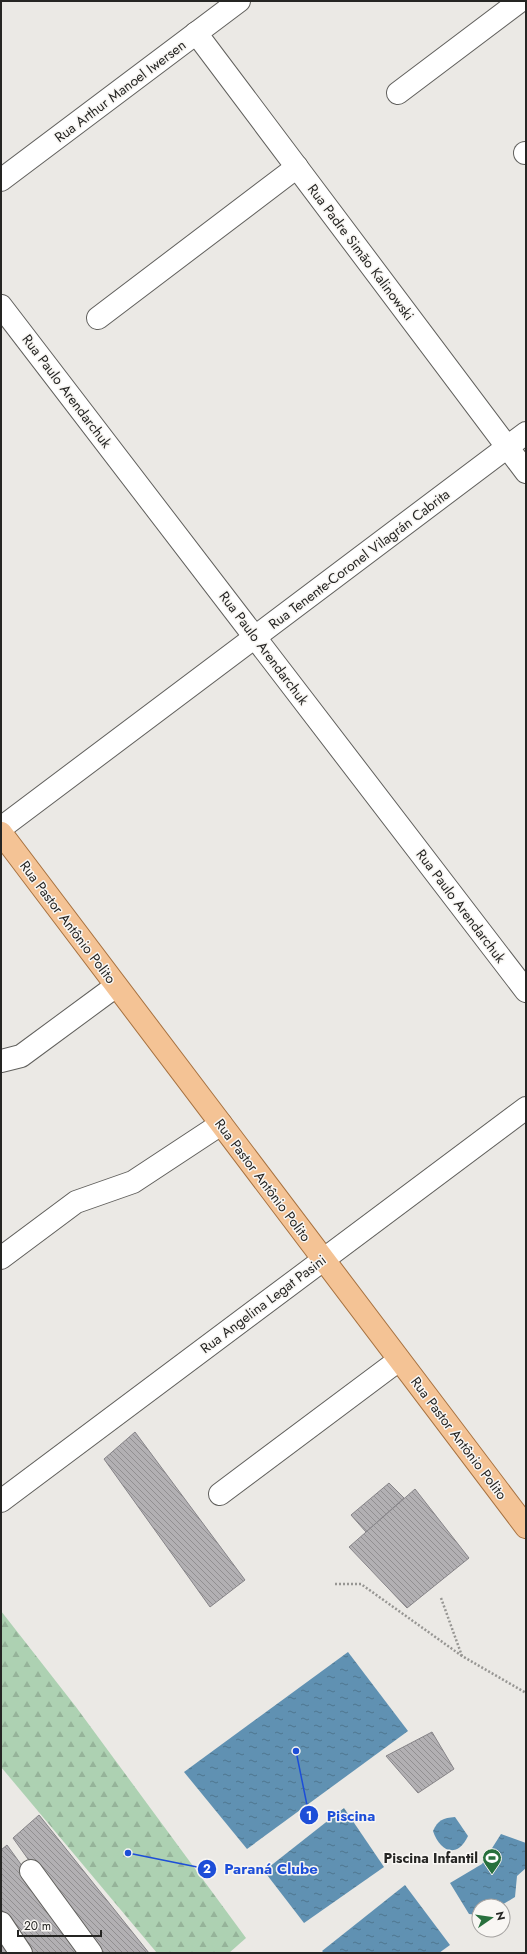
<svg xmlns="http://www.w3.org/2000/svg" width="527" height="1954" font-family="Jost,sans-serif">
	<defs>
		<pattern id="forest-firs" width="22" height="20" patternUnits="userSpaceOnUse"><rect width="22" height="20" fill="#add1b2"/><path d="M5 1l3.5 6h-7zM16 11l3.5 6h-7z" fill="#95b399"/></pattern>
		<pattern id="water-ripples" width="26" height="14" patternUnits="userSpaceOnUse"><rect width="26" height="14" fill="#6091b2"/><path d="M2 4q2-2 4 0t4 0M15 11q2-2 4 0t4 0" fill="none" stroke="#4f7690"/></pattern>
		<pattern id="building-back-hatch" width="6" height="6" patternUnits="userSpaceOnUse"><rect width="6" height="6" fill="#b2b0b3"/><path d="M-1 5l2 2M0 0l6 6M5-1l2 2" fill="none" stroke="#918f91"/></pattern>
	</defs>
	<rect width="100%" height="100%" fill="#ebe9e5"/>
	<!-- forest -->
	<polygon fill="url(#forest-firs)" points="1,1611 76,1707 246,1938 229,1953 157,1953 1,1767"/>
	<!-- water -->
	<g fill="url(#water-ripples)">
		<polygon points="348,1652 408,1731 247,1849 184,1772"/>
		<polygon points="344,1808 384,1867 304,1923 264,1871"/>
		<path d="M455,1817L468,1836C457,1859 440,1852 433,1831C438,1820 443,1818 455,1817Z"/>
		<polygon points="501,1834 526,1843 526,1868 517,1876 515,1897 500,1906 479,1906 479,1915 469,1914 450,1883 482,1864"/>
		<polygon points="405,1885 450,1945 439,1953 324,1953 322,1951"/>
	</g>
	<!-- building -->
	<g fill="url(#building-back-hatch)" stroke="#868488">
		<polygon points="135,1432 245,1580 210,1607 104,1459"/>
		<polygon points="389,1483 404,1498 366,1532 351,1515"/>
		<polygon points="415,1489 469,1558 407,1608 349,1547"/>
		<polygon points="432,1732 454,1769 418,1793 386,1756"/>
		<polygon points="39,1815 149,1953 95,1953 13,1838"/>
		<polygon points="7,1845 85,1953 30,1953 1,1909 1,1850"/>
		<polygon points="1,1928 18,1953 1,1953"/>
	</g>
	<g fill="none" stroke-linecap="round" stroke-linejoin="round">
		<!-- minor casing -->
		<g stroke="#61605d" stroke-width="24">
			<g id="minor">
				<polyline points="196,33 526,472"/>
				<polyline points="398,93 520,1"/>
				<polyline points="525,153 526,153"/>
				<polyline points="1,180 239,1"/>
				<polyline points="1,306 526,991"/>
				<polyline points="98,318 297,167"/>
				<polyline points="1,828 526,433"/>
				<polyline points="1,1061 21,1056 116,986"/>
				<polyline points="1,1258 76,1202 133,1182 221,1124"/>
				<polyline points="220,1494 399,1360"/>
				<polyline points="1,1501 526,1108"/>
				<polyline points="31,1871 91,1953"/>
				<polyline points="1,1923 21,1953"/>
			</g>
		</g>
		<!-- major casing -->
		<g stroke="#a77240" stroke-width="24">
			<polyline id="major" points="1,833 526,1527"/>
		</g>
		<!-- path -->
		<g stroke="#979693" stroke-width="2.5" stroke-dasharray="2 2" stroke-linecap="butt">
			<polyline points="335,1584 361,1584 462,1656"/>
			<polyline points="441,1598 462,1656 526,1693"/>
		</g>
		<!-- minor -->
		<use href="#minor" stroke="#fff" stroke-width="22"/>
		<!-- major -->
		<use href="#major" stroke="#f4c395" stroke-width="22"/>
	</g>
	<!-- icons -->
	<defs>
		<g id="stadium-pin" transform="scale(1)"><path d="M0 17L-7.5 6A9.5 9.5 0 1 1 7.5 6Z" fill="#28703d" stroke="#f8f6f3"/><path d="M0-5a6.5 5 0 1 0 0 10a6.5 5 0 1 0 0-10ZM-3.5-1.8h7v3.6h-7Z" fill="#fff"/></g>
	</defs>
	<g fill-rule="evenodd">
		<use href="#stadium-pin" x="492" y="1858"/>
	</g>
	<g text-anchor="middle" dominant-baseline="central" stroke-width="3" stroke-linejoin="round" paint-order="stroke">
		<!-- street labels -->
		<g font-size="14" fill="#252523" stroke="#f8f6f3">
			<text transform="translate(120 91) rotate(-37)">Rua Arthur Manoel Iwersen</text>
			<text transform="translate(361 252) rotate(53)">Rua Padre Simão Kalinowski</text>
			<text transform="translate(67 391) rotate(53)">Rua Paulo Arendarchuk</text>
			<text transform="translate(359 559) rotate(-37)">Rua Tenente-Coronel Vilagrán Cabrita</text>
			<text transform="translate(264 648) rotate(53)">Rua Paulo Arendarchuk</text>
			<text transform="translate(461 906) rotate(53)">Rua Paulo Arendarchuk</text>
			<text transform="translate(68 922) rotate(53)">Rua Pastor Antônio Polito</text>
			<text transform="translate(263 1180) rotate(53)">Rua Pastor Antônio Polito</text>
			<text transform="translate(263 1304) rotate(-37)">Rua Angelina Legat Pasini</text>
			<text transform="translate(459 1438) rotate(53)">Rua Pastor Antônio Polito</text>
		</g>
		<!-- poi labels -->
		<g font-size="14" font-weight="bold" fill="#252523" stroke="#f8f6f3" text-anchor="end">
			<text x="478" y="1858">Piscina Infantil</text>
		</g>
	</g>
	<!-- callouts -->
	<path fill="none" stroke="#1d4ed8" stroke-width="1.5" d="M296 1751L309 1815M128 1853L207 1869"/>
	<g fill="#1d4ed8" stroke="#f8f6f3" stroke-width="1.5">
		<circle cx="296" cy="1751" r="4"/>
		<circle cx="128" cy="1853" r="4"/>
		<circle cx="309" cy="1815" r="10"/>
		<circle cx="207" cy="1869" r="10"/>
	</g>
	<g font-size="12" text-anchor="middle" font-weight="bold" fill="#fff">
		<text x="309" y="1820">1</text>
		<text x="207" y="1873">2</text>
	</g>
	<g font-size="15" text-anchor="middle" font-weight="bold" fill="#1d4ed8" stroke="#f8f6f3" stroke-width="3" stroke-linejoin="round" paint-order="stroke">
		<text x="351" y="1821">Piscina</text>
		<text x="271" y="1874">Paraná Clube</text>
	</g>
	<!-- border -->
	<rect width="527" height="1954" fill="none" stroke="#252523" stroke-width="4"/>
	<!-- north arrow -->
	<g transform="translate(491 1918) rotate(77)"><circle r="19" fill="#f8f6f3" stroke="#a4a2a0"/>
	<path d="M0-3L7 15L0 10L-7 15Z" fill="#28703d"/>
	<text y="-6" font-size="11" font-weight="bold" text-anchor="middle" fill="#252523">N</text>
	</g>
	<!-- scale -->
	<path d="M18 1930v6h83v-6" fill="none" stroke="#252523" stroke-width="2"/>
	<text x="24" y="1930" font-size="12" fill="#252523" stroke="#f8f6f3" stroke-width="3" paint-order="stroke">20 m</text>
</svg>
